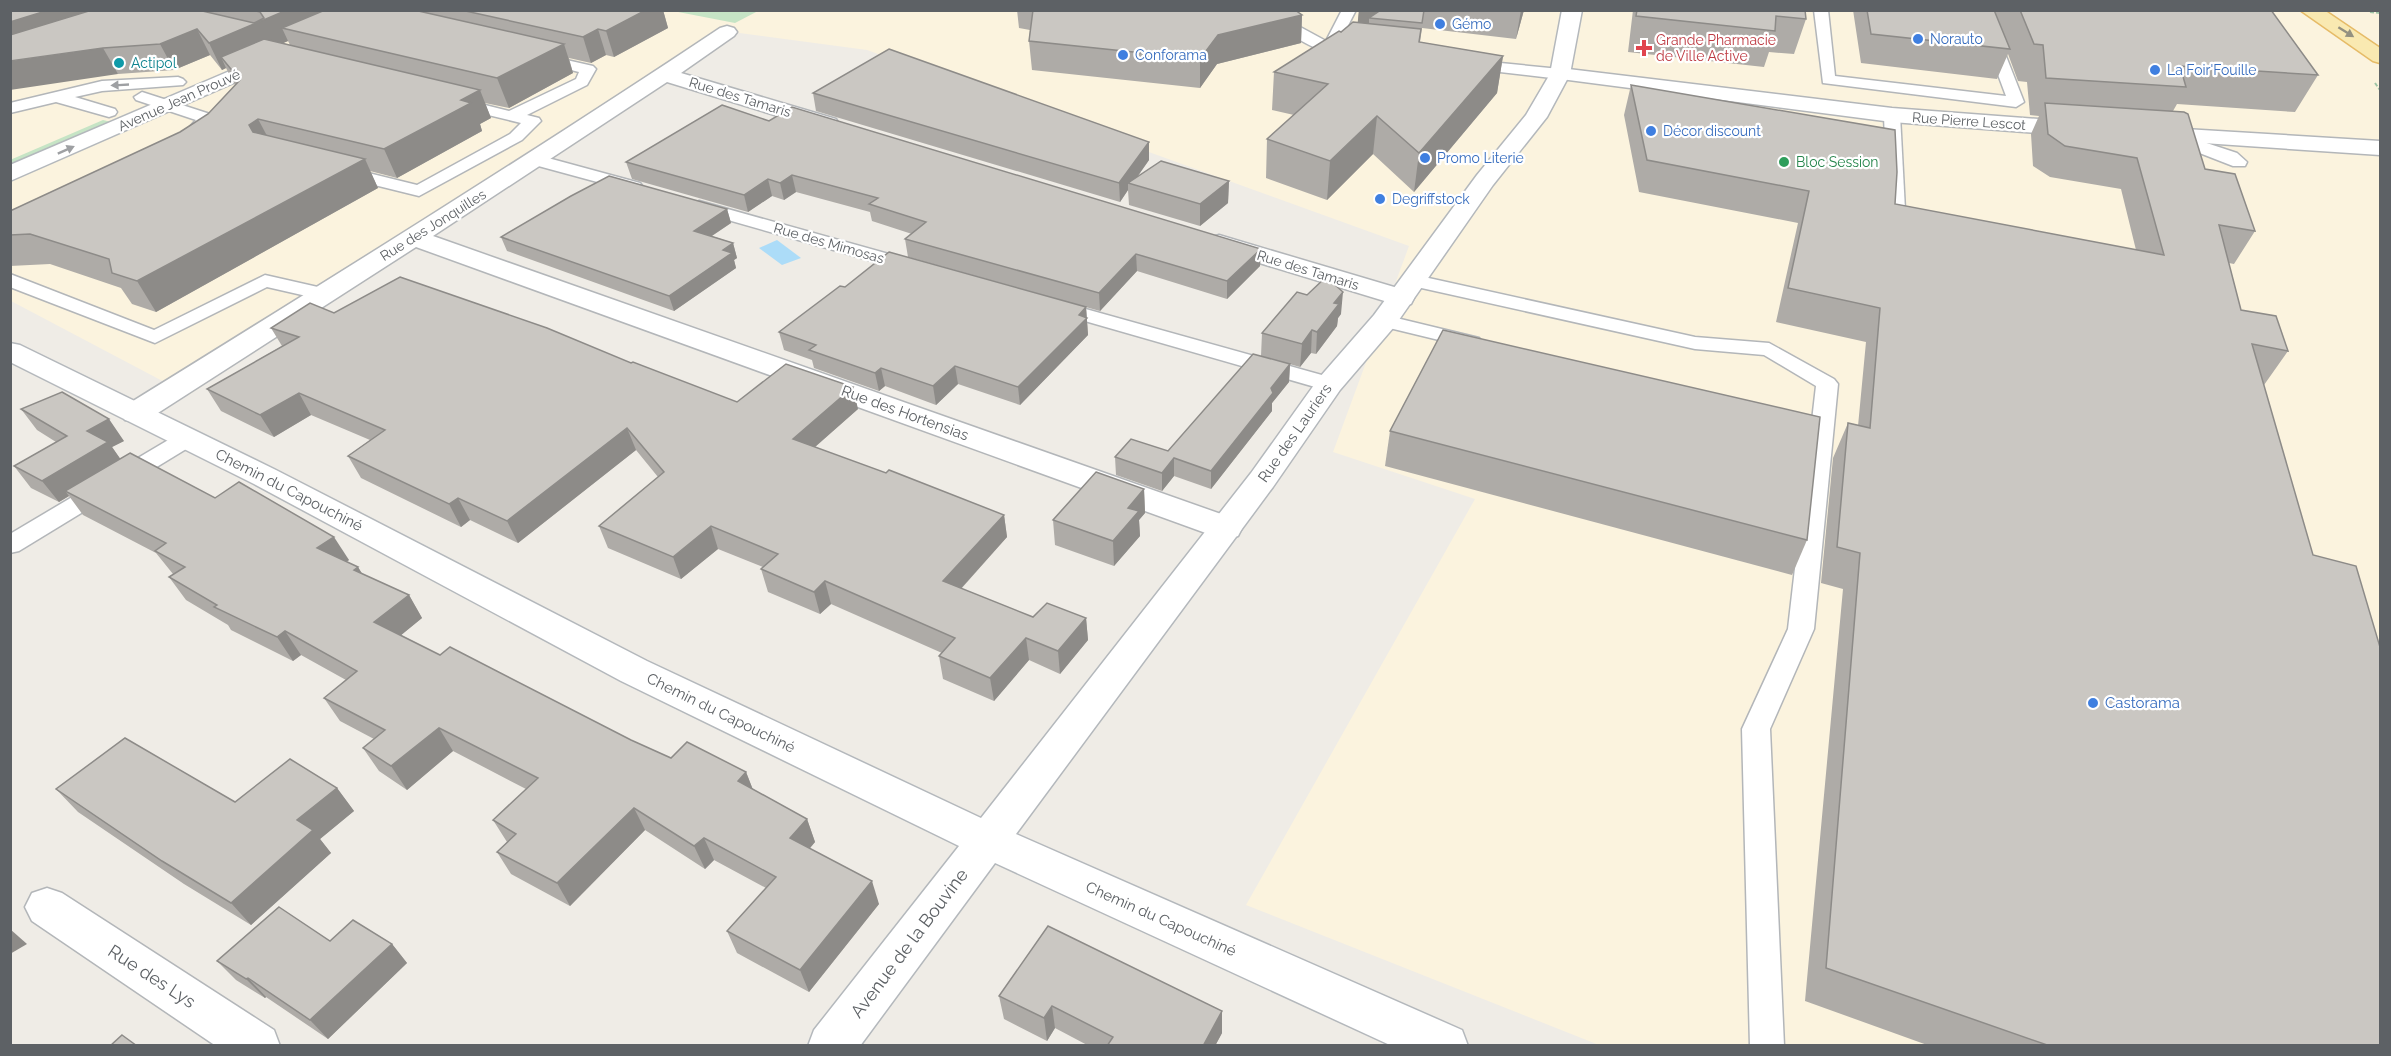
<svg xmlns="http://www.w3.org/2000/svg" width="2391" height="1056" font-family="Raleway,sans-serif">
	<rect width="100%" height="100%" fill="#efece6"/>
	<!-- commercial -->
	<polygon fill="#fbf3de" points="10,11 2380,11 2380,1045 1599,1045 1246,905 1475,499 1333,452 1409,246 867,50 717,30 189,395 11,301"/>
	<!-- green -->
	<g fill="#c6e4c5">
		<polygon points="673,11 758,11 735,23"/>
		<polygon points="103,120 111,122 11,166 10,160"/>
	</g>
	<!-- water -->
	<polygon fill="#acdcf8" points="777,240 801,258 782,265 759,248"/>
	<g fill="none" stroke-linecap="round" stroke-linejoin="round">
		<!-- lane casing -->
		<g stroke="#b3b6b9" stroke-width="3">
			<g id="lane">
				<path d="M1282,10H1296L1291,22L1326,41L1342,10H1356L1338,45L1347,50C1334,64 1292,35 1278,27L1276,24Z"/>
				<polygon points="1814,10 1828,10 1835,76 2006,96 1974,10 1988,10 2024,102 2016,107 1823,83"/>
				<polygon points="540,54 593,66 596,69 587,85 527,115 539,118 541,121 522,140 419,196 338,176 335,172 344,167 417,185 510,134 521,123 451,106 449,103 457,98 509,111 576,79 579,72 535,61 533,58 535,55"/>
				<polygon points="1470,60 1560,69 1568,74 1560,79 1465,68 1462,65"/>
				<polygon points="178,77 183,79 186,82 183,85 102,91 75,97 115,109 117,112 115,115 109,117 56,102 10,113 10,103 102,81"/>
				<polygon points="142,92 213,115 215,118 192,143 180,143 178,140 196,120 136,100 134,97"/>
				<polygon points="1892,110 1900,115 1906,229 1897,234 1888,229 1884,115"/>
				<polygon points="2167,130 2237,153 2247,162 2245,166 2233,166 2161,138 2159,135 2161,132"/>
				<polygon points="537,155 640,183 643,187 634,192 531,164 529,160 531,156"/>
				<polygon points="699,201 921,263 923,267 914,273 693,210 690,206"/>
				<polygon points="10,274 154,330 265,275 331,290 334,294 324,300 267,287 155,343 10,287"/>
				<polygon points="1415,275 1695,337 1769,343 1834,379 1838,384 1814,629 1770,729 1784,1046 1750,1046 1742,729 1788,629 1816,386 1764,355 1695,349 1408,285 1405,281 1408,277"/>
				<polygon points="1057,301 1336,379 1340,384 1336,389 1322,389 1050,311 1047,307 1050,303"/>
				<polygon points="1384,315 1479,338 1482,342 1479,346 1472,348 1377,325 1374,321 1377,317"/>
				<polygon points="188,431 196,433 199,438 196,443 19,551 10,553 10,534 180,433"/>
			</g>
		</g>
		<!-- street casing -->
		<g stroke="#b3b6b9" stroke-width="3">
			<g id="street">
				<path d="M727,26L734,28L737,32L734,36L681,73L836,119L839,124L836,129H820L667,82L433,236L1238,520L1242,528L1238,536L1226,539L1214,536L416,247L147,420L136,422L125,420L121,413L125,406C325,282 525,158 720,28Z"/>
				<polygon points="1560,68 1892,108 2079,122 2087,124 2090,129 2087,134 2079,136 1892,122 1553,78 1550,74 1553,70"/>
				<polygon points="2152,127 2380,141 2380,155 2144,139 2141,134 2144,129"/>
				<polygon points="1219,235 1411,292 1414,298 1411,304 1401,306 1210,248 1206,243 1210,238"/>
				<polygon points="47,888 62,893 274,1030 280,1046 216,1046 32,921 25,907 32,893"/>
			</g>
		</g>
		<!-- secondary casing -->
		<g stroke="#b4b8bc" stroke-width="3">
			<g id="secondary">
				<polygon points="1562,10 1582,10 1570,74 1547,117 1493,185 1394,327 1340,390 1273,487 1016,834 1462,1030 1468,1046 1392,1046 995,863 860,1046 808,1046 814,1030 959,846 621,681 254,484 10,362 10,343 20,345 276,470 647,661 981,818 1251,473 1319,378 1374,315 1477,175 1526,115 1550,74"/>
				<polygon points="272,53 279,55 282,59 279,63 10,181 10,165"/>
			</g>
		</g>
		<!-- primary casing -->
		<g stroke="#e6bb67" stroke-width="3">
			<polygon id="primary" points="2300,10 2324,10 2380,48 2380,63 2373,61"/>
		</g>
		<!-- path -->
		<g stroke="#9ec5a6" stroke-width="2" stroke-dasharray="4 2" stroke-linecap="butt">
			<polyline points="2370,12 2380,13"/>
			<polyline points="2375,83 2380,90"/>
		</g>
		<!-- lane -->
		<use href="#lane" fill="#fff" fill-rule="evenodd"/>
		<!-- street -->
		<use href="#street" fill="#fff" fill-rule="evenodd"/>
		<!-- secondary -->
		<use href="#secondary" fill="#fff" fill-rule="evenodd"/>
		<!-- primary -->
		<use href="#primary" fill="#f9e9b1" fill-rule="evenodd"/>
	</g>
	<!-- wall -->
	<g fill="#aeaba7" fill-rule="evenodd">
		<path d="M10,10H663L668,28L614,57L606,55L591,63L569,58L573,73L509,108L485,103L491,118L480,124L482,131L397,178L370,171L378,188L156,312L132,304L121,288L50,264L10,266V211L180,132L208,114L235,85L226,68L222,70L210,55L174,70L118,74ZM288,41L290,45L283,43Z"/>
		<polygon points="1017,10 1295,10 1302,15 1301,43 1217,64 1200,88 1032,70 1029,41 1030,30 1019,28"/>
		<polygon points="1359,10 1524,10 1516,39 1422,28 1420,42 1503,56 1497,93 1414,192 1373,154 1327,200 1266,178 1267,139 1294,115 1272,110 1274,72 1358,22"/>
		<polygon points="1633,10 1805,10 1806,19 1794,54 1769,52 1764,67 1628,52"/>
		<polygon points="1853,10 1994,10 1995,13 1996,10 2271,10 2318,75 2295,112 2177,104 2173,111 2205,169 2255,231 2234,264 2229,263 2241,310 2288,351 2264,385 2380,1046 1930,1046 1805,1001 1843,589 1821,583 1833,458 1848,423 1858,426 1866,342 1776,322 1798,223 1639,192 1624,115 1631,85 1895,204 2136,250 2121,189 2050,177 2033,166 2031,134 2039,116 2030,115 2027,82 2018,81 2008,54 1997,79 1861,63"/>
		<polygon points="813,93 1149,142 1149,160 1138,176 1229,181 1228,203 1200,226 1129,205 1128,190 1120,202 816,111"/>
		<polygon points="769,121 1261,249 1260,266 1227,299 1137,271 1100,311 908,257 905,239 912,234 872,221 870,212 796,192 784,200 772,196 748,212 632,179 626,162"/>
		<polygon points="727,209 731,223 712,236 733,243 737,258 734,260 736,268 674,311 507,251 501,237"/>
		<polygon points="845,287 1086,307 1088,335 1020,405 958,384 936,405 885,386 879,391 814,368 812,360 784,350 779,332"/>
		<polygon points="334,313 631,363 737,402 858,409 815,447 886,473 1004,515 1007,537 961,589 1033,617 1086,618 1088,640 1060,674 1029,660 994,701 943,679 939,656 942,653 831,604 820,614 768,592 761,569 763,567 718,549 681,579 608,548 599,526 658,477 636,450 518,543 470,520 461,527 361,478 348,456 370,440 311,415 274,437 221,411 207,389 282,346 271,328"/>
		<polygon points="1341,314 1338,318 1337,326 1316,354 1311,353 1300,367 1261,356 1262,333"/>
		<polygon points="1290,364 1289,382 1272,403 1272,411 1211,489 1174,476 1162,491 1116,475 1115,457 1168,451"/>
		<polygon points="21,409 124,441 112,447 120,459 215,498 349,560 346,562 358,567 362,574 409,595 422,618 401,635 440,655 671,758 746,772 753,790 807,819 815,842 810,848 879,904 809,992 737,953 727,931 766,888 714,860 705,869 645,830 570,906 511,874 497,852 507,842 493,820 526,789 453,751 407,790 379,771 363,748 374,739 340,721 324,698 346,680 301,655 293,661 231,630 228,625 186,600 169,577 173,574 156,553 83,515 69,496 59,502 31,488 14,466 56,442 37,430"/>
		<polygon points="1390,431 1807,540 1792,575 1385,466"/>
		<polygon points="1144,489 1145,513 1139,520 1140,536 1114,566 1055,545 1053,520"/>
		<polygon points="337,788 354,811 320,839 331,853 251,925 184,884 78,812 56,789 235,802"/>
		<polygon points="330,941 392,944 407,963 328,1039 266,997 265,998 236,980 217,961"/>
		<polygon points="999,996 1222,1033 1215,1046 1089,1046 1055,1028 1047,1041 1004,1019"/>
	</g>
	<!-- shaded-wall -->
	<g fill="#8d8b88">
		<polygon points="49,10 141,10 10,52 10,22"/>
		<polygon points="287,10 358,10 282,28 288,41 229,67 221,57 226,68 222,70 209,43"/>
		<polygon points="646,10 663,10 668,28 614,57 606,31"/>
		<polygon points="1359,10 1414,10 1369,18 1369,27 1357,29"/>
		<polygon points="1521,10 1524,10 1516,39"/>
		<polygon points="1302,15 1301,43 1217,64 1200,88 1200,59 1218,35"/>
		<polygon points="197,29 210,55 174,70 160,44"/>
		<polygon points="598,29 606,55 591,63 583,37"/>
		<polygon points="564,44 573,73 509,108 497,78"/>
		<polygon points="103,48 118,74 10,90 10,61"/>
		<polygon points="1503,56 1497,93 1414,192 1419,153"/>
		<polygon points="480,90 491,118 480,124 482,131 397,178 384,149 461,100"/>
		<polygon points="1377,116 1373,154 1327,200 1330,161"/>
		<polygon points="258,119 273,147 264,153 249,125"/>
		<polygon points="1149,142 1149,160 1132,184 1128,183 1128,190 1120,202 1119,183"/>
		<polygon points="365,159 378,188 156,312 137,281"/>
		<polygon points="792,175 796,192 784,200 780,183"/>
		<polygon points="768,179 772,196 748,212 744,195"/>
		<polygon points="1229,181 1228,203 1200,226 1200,204"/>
		<polygon points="727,209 731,223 698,245 694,231"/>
		<polygon points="733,243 737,258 734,260 736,268 674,311 669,296 723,250"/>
		<polygon points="1261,249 1260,266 1227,299 1227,281"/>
		<polygon points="1136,254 1137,271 1100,311 1099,293"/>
		<polygon points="1343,292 1341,314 1338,318 1337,326 1316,354 1317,332 1334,303"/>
		<polygon points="1086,307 1088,335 1020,405 1018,387"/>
		<polygon points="1312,330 1311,353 1300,367 1302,344"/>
		<polygon points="1290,364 1289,382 1272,403 1272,411 1211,489 1211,471 1271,388"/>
		<polygon points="955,366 958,384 936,405 933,386"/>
		<polygon points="881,368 885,386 879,391 875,373"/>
		<polygon points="853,387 858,409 799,461 793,439"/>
		<polygon points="299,393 311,415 274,437 260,415"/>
		<polygon points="109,419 124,441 112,447 124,464 65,491 69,496 59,502 42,481 87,431"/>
		<polygon points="627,428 636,450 518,543 507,521"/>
		<polygon points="1174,458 1174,476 1162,491 1162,473"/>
		<polygon points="1144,489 1145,513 1139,520 1140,536 1114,566 1113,541 1128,508"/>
		<polygon points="458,498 470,520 461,527 449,504"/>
		<polygon points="1004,515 1007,537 947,604 943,581"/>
		<polygon points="711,526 718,549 681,579 673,557"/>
		<polygon points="334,537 349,560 332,572 317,548"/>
		<polygon points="358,567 372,590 354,570"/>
		<polygon points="825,581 831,604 820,614 814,592"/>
		<polygon points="409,595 422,618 389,645 374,622"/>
		<polygon points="1086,618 1088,640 1060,674 1058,651"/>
		<polygon points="285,631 301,655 293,661 277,637"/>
		<polygon points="1026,638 1029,660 994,701 990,678"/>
		<polygon points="439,728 453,751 407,790 391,766"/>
		<polygon points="746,772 755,795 738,781"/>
		<polygon points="337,788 354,811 320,839 331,853 251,925 231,903 297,820"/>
		<polygon points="634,808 645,830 570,906 557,883"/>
		<polygon points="807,819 815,842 799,861 790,838"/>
		<polygon points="704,838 714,860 705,869 694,846"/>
		<polygon points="872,881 879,904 809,992 800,970"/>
		<polygon points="10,929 27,944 10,954"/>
		<polygon points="392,944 407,963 328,1039 310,1020"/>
		<polygon points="248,978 266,997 265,998 246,979"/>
		<polygon points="1052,1006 1055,1028 1047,1041 1044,1018"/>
		<polygon points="1222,1011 1222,1033 1215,1046 1203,1046"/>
	</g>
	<!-- building -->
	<g fill="#cac7c2" stroke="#8d8b88" stroke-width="1.5">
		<polygon points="10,10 49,10 10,22"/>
		<polygon points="92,10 198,10 254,23 264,18 260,12 252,10 287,10 209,43 197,29 160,44 103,48 10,61 10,35"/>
		<polygon points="325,10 414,10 564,44 497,78 282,28"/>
		<polygon points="461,10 646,10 606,31 598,29 583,37"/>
		<polygon points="1033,10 1295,10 1302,15 1218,35 1200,59 1029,41"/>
		<polygon points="1381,10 1424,10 1422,23 1369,18"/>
		<polygon points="1637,10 1805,10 1806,19 1776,16 1775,31 1636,16"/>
		<polygon points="1867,10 1994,10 2010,49 1871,34"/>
		<polygon points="2020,10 2271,10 2318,75 2180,66 2186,87 2046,78 2043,45 2034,44"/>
		<polygon points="1353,22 1421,29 1419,42 1503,56 1419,153 1377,116 1330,161 1267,139 1328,84 1274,72 1339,31 1341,32"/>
		<polygon points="264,39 480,90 461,100 471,103 384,149 258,119 249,125 253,132 365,159 137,281 112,273 109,259 30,234 10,235 10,211 180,132 208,114 240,80 221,57"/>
		<polygon points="889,49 1149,142 1119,183 813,93"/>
		<polygon points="1631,85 1895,130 1897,172 1895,204 2164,255 2137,158 2065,146 2048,134 2045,103 2184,112 2188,114 2205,169 2235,174 2255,231 2219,225 2241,310 2276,316 2288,351 2252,344 2313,555 2356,566 2380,647 2380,1046 2050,1046 1826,968 1860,553 1837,547 1848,423 1870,428 1880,308 1788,288 1809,191 1647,160"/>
		<polygon points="722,105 769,121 792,107 1261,249 1227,281 1136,254 1099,293 905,239 926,222 869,204 878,198 792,175 780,183 768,179 744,195 626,162"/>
		<polygon points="1161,161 1229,181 1200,204 1128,183"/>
		<polygon points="609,176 727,209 694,231 733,243 723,250 732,253 669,296 501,237 571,196"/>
		<polygon points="889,252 1086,307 1079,315 1087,318 1018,387 955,366 933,386 881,368 875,373 809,350 816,345 779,332 840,286 845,287"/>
		<polygon points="400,277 547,328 631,363 633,362 737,402 786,364 853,387 793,439 886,473 889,470 1004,515 943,581 1033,617 1047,603 1086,618 1058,651 1026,638 990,678 939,656 955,638 825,581 814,592 761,569 778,554 711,526 673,557 599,526 664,472 627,428 507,521 458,498 449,504 348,456 385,430 299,393 260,415 207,389 299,337 271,328 310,303 334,313"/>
		<polygon points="1326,277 1343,292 1334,303 1339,304 1317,332 1312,330 1302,344 1262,333 1297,292 1307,295"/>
		<polygon points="1443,330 1820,417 1807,540 1390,431"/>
		<polygon points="1253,354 1290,364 1271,388 1273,393 1211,471 1174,458 1162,473 1115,457 1131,439 1168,451"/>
		<polygon points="62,392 109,419 87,431 108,442 42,481 14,466 67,436 21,409"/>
		<polygon points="130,453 215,498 239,482 334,537 317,548 358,567 354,570 409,595 374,622 440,655 450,647 631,740 671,758 687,742 746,772 738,781 807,819 790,838 872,881 800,970 727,931 776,877 704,838 694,846 634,808 557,883 497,852 516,834 493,820 538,778 439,728 391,766 363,748 385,730 324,698 357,671 285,631 277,637 214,607 217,605 169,577 185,567 155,551 166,543 65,491"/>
		<polygon points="1096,472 1144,489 1128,508 1139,511 1113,541 1053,520"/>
		<polygon points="125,738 235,802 290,759 337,788 297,820 313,830 231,903 162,861 56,789"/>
		<polygon points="279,907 330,941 353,920 392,944 310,1020 248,978 246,979 217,961"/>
		<polygon points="1048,926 1222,1011 1203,1046 1107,1046 1113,1037 1052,1006 1044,1018 999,996"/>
		<polygon points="122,1035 137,1046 110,1046"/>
	</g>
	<!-- one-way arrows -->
	<defs><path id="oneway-solid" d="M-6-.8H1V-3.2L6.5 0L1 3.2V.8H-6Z" transform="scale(1.5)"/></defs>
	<use fill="#949180" href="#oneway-solid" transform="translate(2346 32) rotate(32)"/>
	<g fill="#9ea0a3">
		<use href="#oneway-solid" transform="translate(120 85) rotate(177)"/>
		<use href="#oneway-solid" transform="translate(66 150) rotate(-24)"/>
	</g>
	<!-- markers -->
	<g fill="#3f7fe0" stroke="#fff" stroke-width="2">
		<circle cx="1440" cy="24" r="6"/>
		<circle cx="1918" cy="39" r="6"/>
		<circle cx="1123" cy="55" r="6"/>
		<circle cx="2155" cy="70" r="6"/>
		<circle cx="1651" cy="131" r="6"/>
		<circle cx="1425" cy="158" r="6"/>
		<circle cx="1380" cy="199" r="6"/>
		<circle cx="2093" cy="703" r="6"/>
	</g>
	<path fill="#e0444e" stroke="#fff" stroke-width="2" d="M1641 39h6v6h6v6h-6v6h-6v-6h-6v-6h6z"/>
	<circle fill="#0f9aa8" stroke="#fff" stroke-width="2" cx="119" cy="63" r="6"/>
	<circle fill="#2e9e5b" stroke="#fff" stroke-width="2" cx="1784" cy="162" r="6"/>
	<g text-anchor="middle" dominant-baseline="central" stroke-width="4.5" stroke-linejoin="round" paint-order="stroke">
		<!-- far-shop labels -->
		<g font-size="14" fill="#366cbe" stroke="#fff" text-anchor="start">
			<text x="1452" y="24">Gémo</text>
			<text x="1930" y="39">Norauto</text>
			<text x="1135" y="55">Conforama</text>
			<text x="2167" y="70">La Foir'Fouille</text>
			<text x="1663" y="131">Décor discount</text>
			<text x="1437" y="158">Promo Literie</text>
			<text x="1392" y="199">Degriffstock</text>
		</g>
		<!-- far-health labels -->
		<g font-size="14" fill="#be3a42" stroke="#fff" text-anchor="start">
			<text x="1656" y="40">Grande Pharmacie<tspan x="1656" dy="16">de Ville Active</tspan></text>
		</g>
		<!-- far-culture labels -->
		<g font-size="14" fill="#0d838f" stroke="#fff" text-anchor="start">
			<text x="131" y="63">Actipol</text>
		</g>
		<!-- far-street labels -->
		<g font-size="14" fill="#5d6165" stroke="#fff">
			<text transform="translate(740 97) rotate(17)">Rue des Tamaris</text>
			<text transform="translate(179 100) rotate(-24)">Avenue Jean Prouvé</text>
			<text transform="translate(1969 121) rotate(4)">Rue Pierre Lescot</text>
			<text transform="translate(433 225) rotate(-32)">Rue des Jonquilles</text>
			<text transform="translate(829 243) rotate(16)">Rue des Mimosas</text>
			<text transform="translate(1308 270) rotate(17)">Rue des Tamaris</text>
		</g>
		<!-- far-leisure labels -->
		<g font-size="14" fill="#27864d" stroke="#fff" text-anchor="start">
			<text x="1796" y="162">Bloc Session</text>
		</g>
		<!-- street labels -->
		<g font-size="15" fill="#5d6165" stroke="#fff">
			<text transform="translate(905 413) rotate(20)">Rue des Hortensias</text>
			<text transform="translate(1295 433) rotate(-55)">Rue des Lauriers</text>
			<text transform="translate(289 490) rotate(27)">Chemin du Capouchiné</text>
			<text transform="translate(721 713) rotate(26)">Chemin du Capouchiné</text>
			<text transform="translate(1161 919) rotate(24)">Chemin du Capouchiné</text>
		</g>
		<!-- shop labels -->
		<g font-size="15" fill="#366cbe" stroke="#fff" text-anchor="start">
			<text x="2105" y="703">Castorama</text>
		</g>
		<!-- near-street labels -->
		<g font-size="18" fill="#5d6165" stroke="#fff">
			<text transform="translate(909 943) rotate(-53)">Avenue de la Bouvine</text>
			<text transform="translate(152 976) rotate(33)">Rue des Lys</text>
		</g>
	</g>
	<!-- border -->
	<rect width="2391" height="1056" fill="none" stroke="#5d6165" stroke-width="24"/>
</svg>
